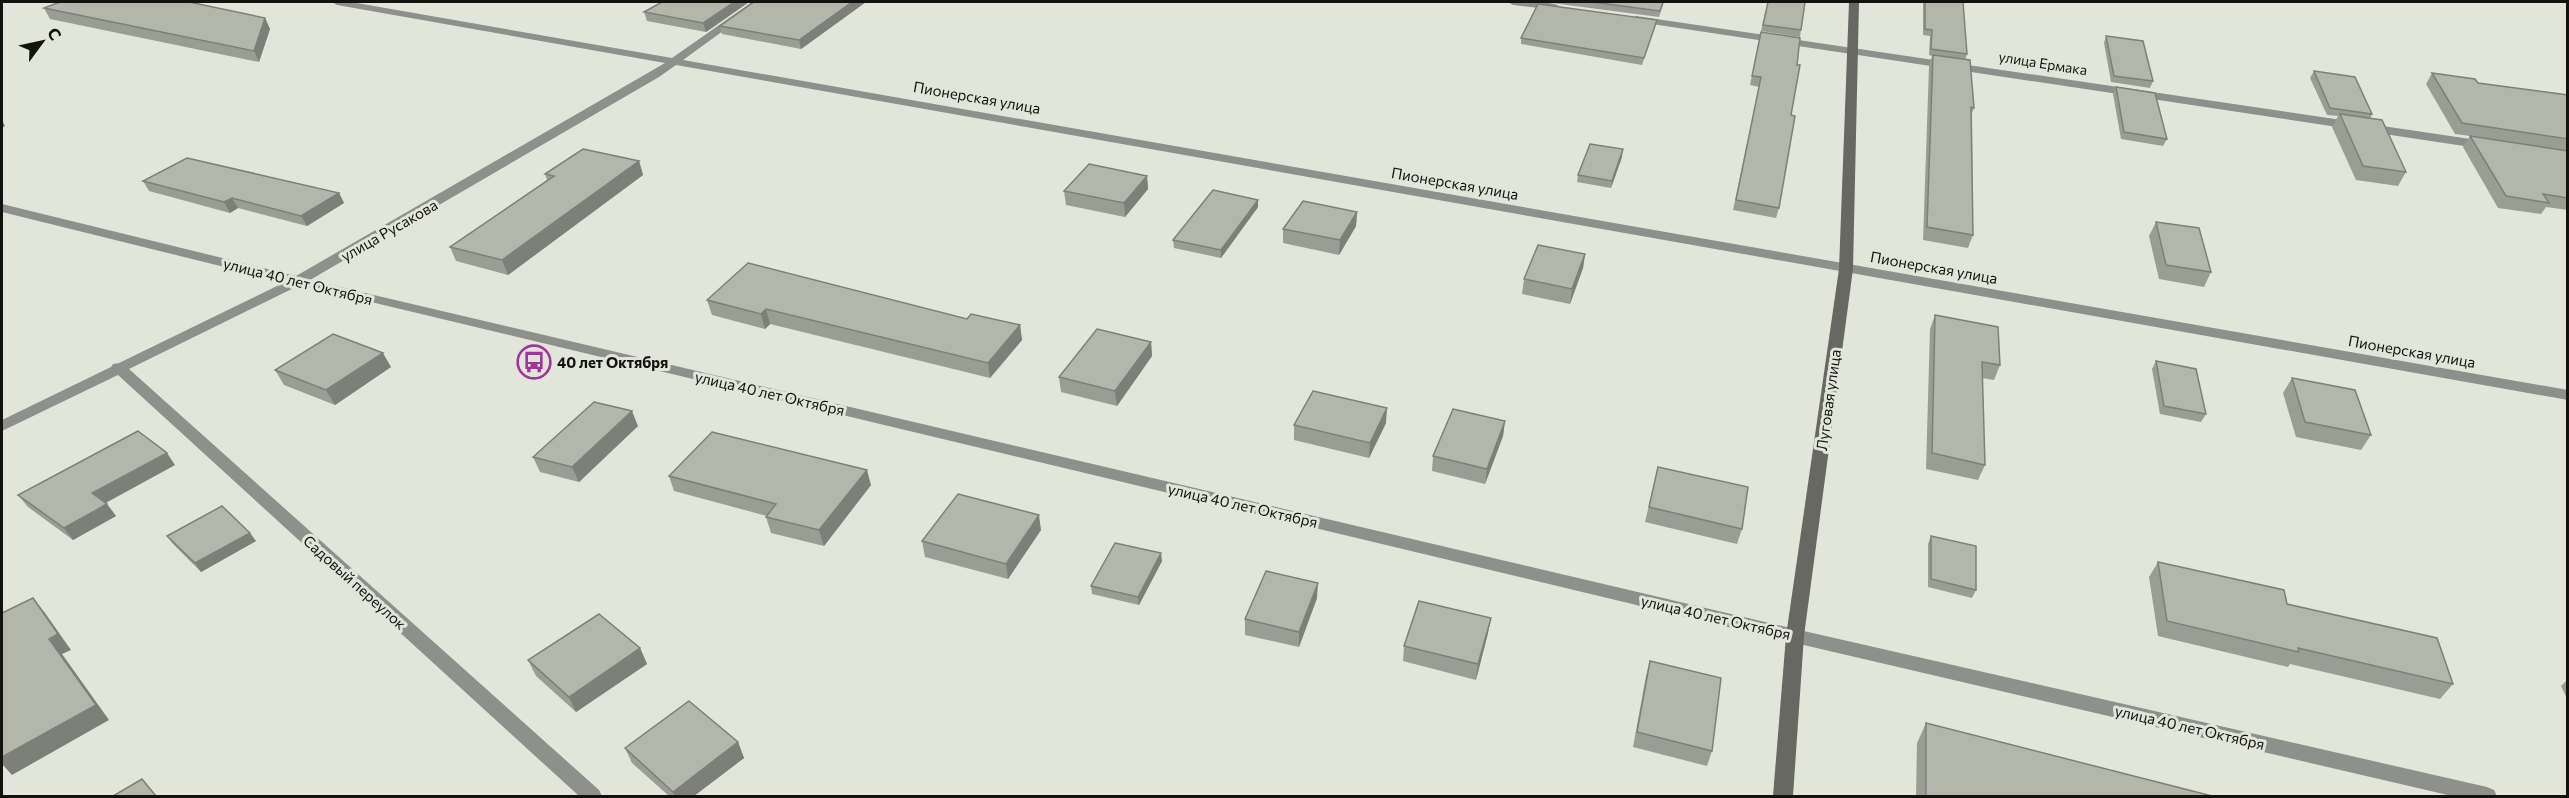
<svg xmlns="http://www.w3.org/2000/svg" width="2569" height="798" font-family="Commissioner,sans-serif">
	<rect width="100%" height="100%" fill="#e2e6da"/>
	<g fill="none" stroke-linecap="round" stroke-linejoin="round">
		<!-- street -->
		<g fill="#8e908b" fill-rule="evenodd">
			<polygon points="332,2 351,2 672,58 752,2 763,2 683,60 2568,390 2568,400 676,65 659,77 310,280 1795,629 2487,787 2494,790 2497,796 2452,796 1795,643 300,285 129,369 599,790 602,796 579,796 118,375 2,431 2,420 111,367 113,364 119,363 285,282 2,212 2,204 296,276 665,63 337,5"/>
			<path d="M1508,2C1522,0 1549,0 1561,7L1556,10L1513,5Z"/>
			<polygon points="1636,16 2484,141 2490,145 2484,149 1632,21 1631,19"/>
		</g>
		<!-- secondary -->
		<polygon fill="#666861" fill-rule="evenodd" points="1849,2 1859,2 1853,269 1804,636 1793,796 1773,796 1786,636 1839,269"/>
	</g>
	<!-- wall -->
	<g fill="#9a9d93">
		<polygon points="749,2 706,32 647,21 644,12"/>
		<polygon points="866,2 801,49 722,34 720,26"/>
		<polygon points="1544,2 1664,2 1659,17"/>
		<polygon points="1768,2 1801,30 1800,37 1761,31"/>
		<polygon points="1923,2 1963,2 1967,54 1965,60 1974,108 1972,113 1973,235 1968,248 1923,240 1929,66 1932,56 1929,55 1930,36 1923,35"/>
		<polygon points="44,8 265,18 270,29 259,62 50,19"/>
		<polygon points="1657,20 1655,27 1642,65 1521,44 1521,38"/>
		<polygon points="1761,32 1797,65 1791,115 1779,208 1776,218 1733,210 1759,87 1750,85"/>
		<polygon points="2106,36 2153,81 2150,88 2111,82 2104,43"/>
		<polygon points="2314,71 2372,114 2370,119 2406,172 2398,186 2356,180 2332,127 2338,116 2327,115 2310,78"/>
		<polygon points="2432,73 2478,83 2568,95 2568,210 2546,207 2541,214 2498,208 2463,147 2470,136 2455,134 2426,84"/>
		<polygon points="2116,87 2167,139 2163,146 2121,139 2113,94"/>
		<polygon points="1622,157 1611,188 1577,182 1578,175"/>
		<polygon points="639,161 643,175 508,275 456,261 450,247 547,180 545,174"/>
		<polygon points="1147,176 1148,189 1125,217 1066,205 1064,191"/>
		<polygon points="143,181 339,193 344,203 307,226 238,208 230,213 149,191"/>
		<polygon points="1258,200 1258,207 1221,258 1174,248 1173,240"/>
		<polygon points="1357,212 1356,226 1339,255 1283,243 1283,229"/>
		<polygon points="2156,222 2211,272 2204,287 2159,279 2149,236"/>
		<polygon points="1585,254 1583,268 1570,304 1522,294 1524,279"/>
		<polygon points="707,300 967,319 1020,325 1022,340 990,378 770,324 765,329 712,315"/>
		<polygon points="1935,315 2000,365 1994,380 1982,378 1985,465 1978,480 1926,469 1930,329"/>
		<polygon points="1151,342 1152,356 1117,406 1061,392 1059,377"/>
		<polygon points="2156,361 2206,414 2201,422 2160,414 2152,369"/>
		<polygon points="391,367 335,405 284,385 275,370"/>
		<polygon points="2292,378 2371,435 2361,450 2296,437 2283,393"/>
		<polygon points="1505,421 1503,436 1485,484 1432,471 1433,456"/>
		<polygon points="1386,423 1369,458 1294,440 1294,425"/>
		<polygon points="638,426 579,482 540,472 533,457"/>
		<polygon points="175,465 106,503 116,516 73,540 28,507 18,495"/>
		<polygon points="1658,467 1742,529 1737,544 1645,522"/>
		<polygon points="669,476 871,485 824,546 771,533 766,517 767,516 674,491"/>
		<polygon points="1041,530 1008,579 925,557 922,541"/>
		<polygon points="167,536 256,541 201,572 173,544"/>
		<polygon points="1931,536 1976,590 1972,598 1928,587 1928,544"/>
		<polygon points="1162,561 1139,605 1092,594 1091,586"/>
		<polygon points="2158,562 2287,604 2453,684 2440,699 2290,664 2288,667 2158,636 2149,577"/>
		<polygon points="1317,598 1299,647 1245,635 1245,619"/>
		<polygon points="1488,633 1476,680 1403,661 1404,646"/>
		<polygon points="640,648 647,664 576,712 536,676 528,660"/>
		<polygon points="1650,661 1712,751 1707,766 1633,747 1646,676"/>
		<polygon points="2568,679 2568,701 2561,686"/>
		<polygon points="1926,723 2212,796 1916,796 1917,743"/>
		<polygon points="738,742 744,758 694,796 669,796 632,763 625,748"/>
	</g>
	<!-- shaded-wall -->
	<g fill="#7d8078">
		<polygon points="734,2 749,2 706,32 703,23"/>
		<polygon points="852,2 866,2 801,49 799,40"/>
		<polygon points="265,18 270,29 259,62 254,51"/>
		<polygon points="2,120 5,126 2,128"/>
		<polygon points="1623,149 1622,157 1611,188 1612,181"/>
		<polygon points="639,161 643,175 508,275 502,260"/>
		<polygon points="1147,176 1148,189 1125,217 1124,203"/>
		<polygon points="339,193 344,203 307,226 301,216"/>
		<polygon points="232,198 238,208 230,213 224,202"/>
		<polygon points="1258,200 1258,207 1221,258 1221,250"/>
		<polygon points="1357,212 1356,226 1339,255 1340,240"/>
		<polygon points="1585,254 1583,268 1570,304 1572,289"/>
		<polygon points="766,309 770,324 765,329 761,314"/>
		<polygon points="1020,325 1022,340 990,378 988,363"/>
		<polygon points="1151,342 1152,356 1117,406 1115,391"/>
		<polygon points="383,353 391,367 335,405 326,390"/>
		<polygon points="1387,408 1386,423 1369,458 1370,443"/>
		<polygon points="632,411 638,426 579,482 572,467"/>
		<polygon points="1505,421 1503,436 1485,484 1487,469"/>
		<polygon points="167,453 175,465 101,505 92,493"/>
		<polygon points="867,470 871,485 824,546 819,530"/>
		<polygon points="107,504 116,516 73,540 64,528"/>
		<polygon points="1039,515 1041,530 1008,579 1006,564"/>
		<polygon points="250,533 256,541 201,572 195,563"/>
		<polygon points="1161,553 1162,561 1139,605 1138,597"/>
		<polygon points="1318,583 1317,598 1299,647 1299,632"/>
		<polygon points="33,598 45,613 71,650 62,654 109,720 12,775 2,764 2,757 49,639"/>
		<polygon points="1491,618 1488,633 1476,680 1478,664"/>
		<polygon points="640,648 647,664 576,712 569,697"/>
		<polygon points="738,742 744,758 694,796 675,796 673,792"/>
	</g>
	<!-- building -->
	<g fill="#b3b7ab" stroke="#7d8078" stroke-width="1.5">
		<polygon points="60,2 189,2 265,18 254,51 44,8"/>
		<polygon points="662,2 734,2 703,23 644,12"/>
		<polygon points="754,2 852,2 799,40 720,26"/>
		<polygon points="1592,2 1663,2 1660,11"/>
		<polygon points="1768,2 1805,2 1801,30 1763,25"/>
		<polygon points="1925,2 1963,2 1967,54 1931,49 1932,30 1925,29"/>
		<polygon points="1538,4 1657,20 1644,58 1521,38"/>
		<polygon points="1761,32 1800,38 1797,65 1800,65 1791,115 1795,116 1779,208 1736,200 1761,77 1752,76"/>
		<polygon points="2106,36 2143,41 2153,81 2114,76"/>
		<polygon points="1933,55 1970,60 1974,108 1971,107 1973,235 1927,227"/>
		<polygon points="2314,71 2355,77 2372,114 2330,108"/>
		<polygon points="2432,73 2475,79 2478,83 2568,95 2568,139 2462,123"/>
		<polygon points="2116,87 2155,93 2167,139 2124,132"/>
		<polygon points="2340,114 2382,120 2406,172 2363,166"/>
		<polygon points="2470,136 2568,151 2568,198 2543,194 2549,203 2506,196"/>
		<polygon points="1590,144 1623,149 1612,181 1578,175"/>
		<polygon points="583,149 639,161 502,260 450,247 554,176 545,174"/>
		<polygon points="187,158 339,193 301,216 232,198 224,202 143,181"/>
		<polygon points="1089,164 1147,176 1124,203 1064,191"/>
		<polygon points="1213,190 1258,200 1221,250 1173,240"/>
		<polygon points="1303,201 1357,212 1340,240 1283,229"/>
		<polygon points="2156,222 2199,228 2211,272 2166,265"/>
		<polygon points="1538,245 1585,254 1572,289 1524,279"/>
		<polygon points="748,263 967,319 971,314 1020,325 988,363 766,309 761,314 707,300"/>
		<polygon points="1935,315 1998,327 2000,365 1982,362 1985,465 1932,453"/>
		<polygon points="1097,329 1151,342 1115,391 1059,377"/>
		<polygon points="333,334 383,353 326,390 275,370"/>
		<polygon points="2156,361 2196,369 2206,414 2164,406"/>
		<polygon points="2292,378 2355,390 2371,435 2305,422"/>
		<polygon points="1313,391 1387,408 1370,443 1294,425"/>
		<polygon points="594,402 632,411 572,467 533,457"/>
		<polygon points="1453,409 1505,421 1487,469 1433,456"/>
		<polygon points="138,431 167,453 92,493 107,504 64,528 18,495"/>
		<polygon points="712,432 867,470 819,530 766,517 776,504 669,476"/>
		<polygon points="1658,467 1748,487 1742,529 1649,507"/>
		<polygon points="958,494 1039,515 1006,564 922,541"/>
		<polygon points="222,506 250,533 195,563 167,536"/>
		<polygon points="1931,536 1976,546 1976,590 1931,579"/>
		<polygon points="1115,543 1161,553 1138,597 1091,586"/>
		<polygon points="2158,562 2284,590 2287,604 2437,638 2453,684 2298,648 2299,652 2167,621"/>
		<polygon points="1266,571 1318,583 1299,632 1245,619"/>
		<polygon points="33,598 58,634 49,639 96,705 2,757 2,613"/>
		<polygon points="1419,601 1491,618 1478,664 1404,646"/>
		<polygon points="599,614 640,648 569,697 528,660"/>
		<polygon points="1650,661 1721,678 1712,751 1637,732"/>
		<polygon points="689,701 738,742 673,792 625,748"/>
		<polygon points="1926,723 2212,796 1926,796"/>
		<polygon points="142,779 156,796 113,796"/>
	</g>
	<!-- icons -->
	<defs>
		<g id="bus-ring" transform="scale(1.725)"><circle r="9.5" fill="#e2e6da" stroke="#a03698" stroke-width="1.5"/><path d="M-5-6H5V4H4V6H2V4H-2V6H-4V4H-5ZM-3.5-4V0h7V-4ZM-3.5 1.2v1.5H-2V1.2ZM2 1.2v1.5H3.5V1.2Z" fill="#a03698"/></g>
	</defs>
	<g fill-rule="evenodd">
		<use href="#bus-ring" x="534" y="362"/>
	</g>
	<g text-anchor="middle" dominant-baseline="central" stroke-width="6" stroke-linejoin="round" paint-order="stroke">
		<!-- far-street labels -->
		<g font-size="14" fill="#12130f" stroke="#e2e6da">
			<text transform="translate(2043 63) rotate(9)">улица Ермака</text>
		</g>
		<!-- street labels -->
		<g font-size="15" fill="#12130f" stroke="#e2e6da">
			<text transform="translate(977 97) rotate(10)">Пионерская улица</text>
			<text transform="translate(1455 183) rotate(10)">Пионерская улица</text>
			<text transform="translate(389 230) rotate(-30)">улица Русакова</text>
			<text transform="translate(1934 267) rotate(10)">Пионерская улица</text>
			<text transform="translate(298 281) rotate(14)">улица 40 лет Октября</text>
			<text transform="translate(2412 351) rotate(10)">Пионерская улица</text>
			<text transform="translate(770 393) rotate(13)">улица 40 лет Октября</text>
			<text transform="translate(1828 400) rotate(-82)">Луговая улица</text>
			<text transform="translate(1243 505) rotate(13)">улица 40 лет Октября</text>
			<text transform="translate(355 582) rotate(42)">Садовый переулок</text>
			<text transform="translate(1716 617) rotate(13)">улица 40 лет Октября</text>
			<text transform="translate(2190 727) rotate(13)">улица 40 лет Октября</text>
		</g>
		<!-- poi labels -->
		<g font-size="15" font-weight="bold" fill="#12130f" stroke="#e2e6da" text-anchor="start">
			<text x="557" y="362">40 лет Октября</text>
		</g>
	</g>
	<!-- border -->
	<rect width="2569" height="798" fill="none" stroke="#12130f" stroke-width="6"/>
	<!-- north arrow -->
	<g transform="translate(42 42) rotate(57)" stroke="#e2e6da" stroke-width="4.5" paint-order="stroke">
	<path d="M0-4.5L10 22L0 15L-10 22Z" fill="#12130f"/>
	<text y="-9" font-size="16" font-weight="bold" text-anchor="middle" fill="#12130f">С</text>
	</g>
</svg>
